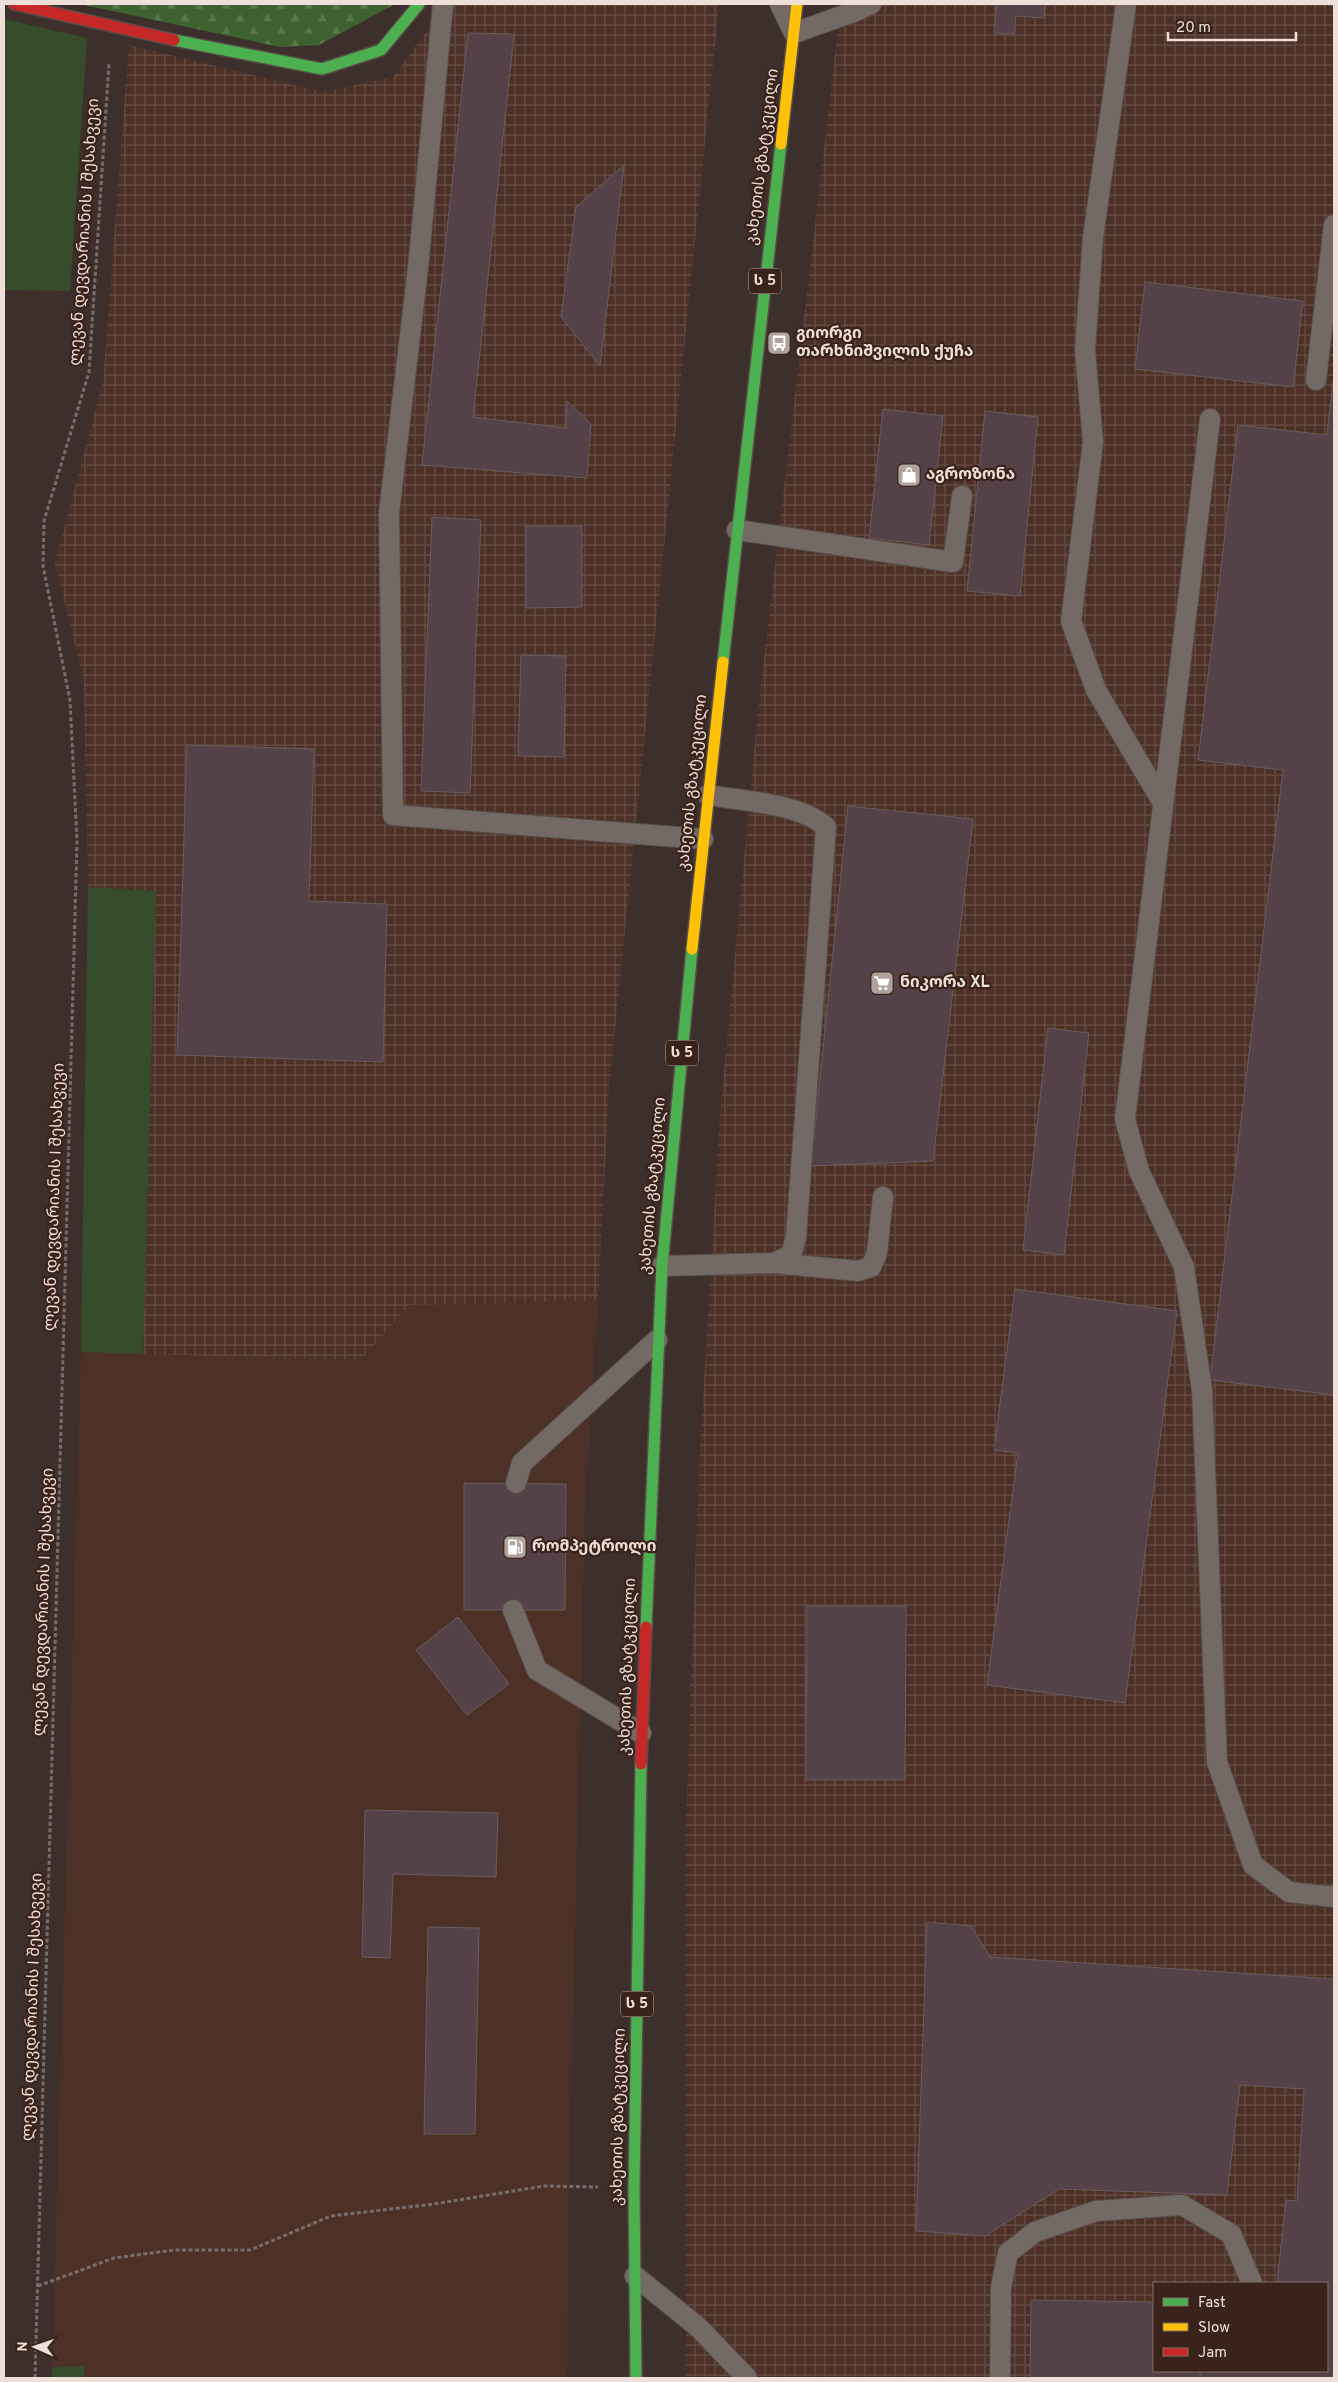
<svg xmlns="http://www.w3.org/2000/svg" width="1338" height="2382" font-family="Overpass,'Noto Sans Georgian',sans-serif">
	<defs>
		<pattern id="industrial-grid" width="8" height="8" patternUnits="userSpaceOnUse" patternTransform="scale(1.25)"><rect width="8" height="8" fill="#4d3126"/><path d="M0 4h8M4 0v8" fill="none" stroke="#674e45"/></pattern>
		<pattern id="forest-firs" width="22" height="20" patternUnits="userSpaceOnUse" patternTransform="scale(1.25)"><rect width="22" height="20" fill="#3d622f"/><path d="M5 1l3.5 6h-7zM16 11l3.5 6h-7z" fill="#59784c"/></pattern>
	</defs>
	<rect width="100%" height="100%" fill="#3d302c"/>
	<!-- built -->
	<polygon fill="#4d3126" points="598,1301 585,1509 569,2187 567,2378 84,2378 84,2366 52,2367 81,1352 361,1360 410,1305"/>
	<!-- industrial -->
	<g fill="url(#industrial-grid)" fill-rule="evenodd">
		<polygon points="447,4 719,4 609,1089 598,1301 410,1305 361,1360 143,1354 156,891 88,887 84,681 55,563 103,382 129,45 323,92 393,77"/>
		<path d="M841,4H1334V2378H686V1816L699,1466L720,1115L758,710ZM1154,2283H1327V2371H1154Z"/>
	</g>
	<!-- grass -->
	<g fill="#364d2c">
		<polygon points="4,19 87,38 70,291 4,290"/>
		<polygon points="88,887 156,891 143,1354 81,1352"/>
		<polygon points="84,2366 84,2378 52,2378 52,2367"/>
	</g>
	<!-- forest -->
	<polygon fill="url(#forest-firs)" points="80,4 395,4 319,45 280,47"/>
	<!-- building -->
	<g fill="#554248" stroke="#685d5e">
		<polygon points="997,4 1045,4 1044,18 1016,16 1014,34 994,33"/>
		<polygon points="468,33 514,34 473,417 566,428 567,401 591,424 587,478 422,465"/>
		<polygon points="624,165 600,366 561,317 576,207"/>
		<polygon points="1145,282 1303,301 1293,387 1135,369"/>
		<polygon points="1334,374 1334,1395 1210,1380 1283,770 1198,760 1238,425 1327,435"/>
		<polygon points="883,409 943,416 929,545 869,538"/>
		<polygon points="985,411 1038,417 1020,596 967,591"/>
		<polygon points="432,517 481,520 470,793 421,791"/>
		<polygon points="526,526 582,526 582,607 526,608"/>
		<polygon points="521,655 566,656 564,757 518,756"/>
		<polygon points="187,745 314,749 309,901 387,904 383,1062 177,1055"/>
		<polygon points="848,806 973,819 933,1161 811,1166"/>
		<polygon points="1048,1028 1089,1033 1064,1255 1023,1250"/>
		<polygon points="1015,1289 1177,1311 1125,1703 987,1685 1018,1453 994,1450"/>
		<polygon points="464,1483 566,1484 565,1610 464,1610"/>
		<polygon points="807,1606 906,1606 905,1780 806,1780"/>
		<polygon points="458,1617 509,1684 467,1715 416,1650"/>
		<polygon points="365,1810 498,1813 496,1877 393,1874 390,1958 362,1957"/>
		<polygon points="927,1922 971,1926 990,1957 1334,1979 1334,2378 1200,2378 1200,2371 1327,2371 1327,2283 1277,2283 1286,2200 1297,2201 1304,2089 1240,2085 1227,2195 1059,2189 985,2236 916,2231"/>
		<polygon points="428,1927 479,1928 475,2134 424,2134"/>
		<polygon points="1031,2300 1154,2302 1154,2371 1200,2371 1200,2378 1030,2378"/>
	</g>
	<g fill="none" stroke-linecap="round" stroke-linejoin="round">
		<!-- lane casing -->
		<g stroke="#584c48" stroke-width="22">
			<g id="lane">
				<polyline points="443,4 418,268 389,513 393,815 703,839"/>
				<polyline points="780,4 794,33 856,11 871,4"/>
				<polyline points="1126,4 1093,237 1085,350 1093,442 1071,621 1096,690 1163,803"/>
				<polyline points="1316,380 1334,225"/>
				<polyline points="1210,419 1125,1119 1139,1171 1184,1267 1202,1390 1217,1762 1253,1865 1289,1892 1334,1897"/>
				<polyline points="737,530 953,562 962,496"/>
				<polyline points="774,1263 858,1271 871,1267 877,1253 883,1197"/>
				<path d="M662,1266L774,1263L791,1255L796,1237L826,827C800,803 742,801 708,795"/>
				<polyline points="516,1483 522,1463 657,1340"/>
				<polyline points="513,1610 537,1670 641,1733"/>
				<polyline points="635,2276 698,2327 747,2378"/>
				<polyline points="1000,2378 1001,2287 1008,2253 1035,2232 1096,2211 1182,2205 1231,2234 1252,2283"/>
			</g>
		</g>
		<!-- fast casing -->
		<g stroke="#584c48" stroke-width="14">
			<g id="fast">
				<polyline points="174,40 322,69 381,50 419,4"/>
				<polyline points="723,662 781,144"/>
				<polyline points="646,1627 662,1266 692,949"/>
				<polyline points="636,2378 634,2187 641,1764"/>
			</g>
		</g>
		<!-- slow casing -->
		<g stroke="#584c48" stroke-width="14">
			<g id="slow">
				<polyline points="781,144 797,4"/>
				<polyline points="692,949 723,662"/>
			</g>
		</g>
		<!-- jam casing -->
		<g stroke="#584c48" stroke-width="14">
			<g id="jam">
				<polyline points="14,4 174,40"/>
				<polyline points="641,1764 646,1627"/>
			</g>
		</g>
		<!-- path -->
		<g stroke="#786d6a" stroke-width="3" stroke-dasharray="4 2.5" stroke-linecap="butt">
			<polyline points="38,2286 114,2258 174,2250 250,2250 331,2216 434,2204 544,2186 598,2187"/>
			<polyline points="35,2378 77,841 70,700 43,566 44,521 89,372 109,63"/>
		</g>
		<!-- lane -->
		<use href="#lane" stroke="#736965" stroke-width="20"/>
		<!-- fast -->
		<use href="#fast" stroke="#4caf50" stroke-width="11"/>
		<!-- slow -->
		<use href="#slow" stroke="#ffc107" stroke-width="11"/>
		<!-- jam -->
		<use href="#jam" stroke="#c62828" stroke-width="11"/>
	</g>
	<!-- icons -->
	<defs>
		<g id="bus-square" transform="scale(1.25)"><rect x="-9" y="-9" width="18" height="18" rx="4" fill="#b0a29c" stroke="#3a231a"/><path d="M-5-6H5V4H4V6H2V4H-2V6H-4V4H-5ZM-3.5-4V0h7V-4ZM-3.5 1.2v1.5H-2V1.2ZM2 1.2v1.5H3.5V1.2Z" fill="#fff"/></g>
		<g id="shop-square" transform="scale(1.25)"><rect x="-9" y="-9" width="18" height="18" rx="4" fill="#b0a29c" stroke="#3a231a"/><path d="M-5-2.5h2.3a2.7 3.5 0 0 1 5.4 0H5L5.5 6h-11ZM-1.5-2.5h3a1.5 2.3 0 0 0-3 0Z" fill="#fff"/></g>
		<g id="supermarket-square" transform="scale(1.25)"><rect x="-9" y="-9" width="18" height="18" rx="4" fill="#b0a29c" stroke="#3a231a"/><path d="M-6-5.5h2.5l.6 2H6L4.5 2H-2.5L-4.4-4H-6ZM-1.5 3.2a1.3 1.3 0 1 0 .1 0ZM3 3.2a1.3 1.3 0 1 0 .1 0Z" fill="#fff"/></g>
		<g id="fuel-square" transform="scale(1.25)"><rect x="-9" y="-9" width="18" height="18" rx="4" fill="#b0a29c" stroke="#3a231a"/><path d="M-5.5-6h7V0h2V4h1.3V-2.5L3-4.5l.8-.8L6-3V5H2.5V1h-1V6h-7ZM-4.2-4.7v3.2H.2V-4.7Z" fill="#fff"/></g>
	</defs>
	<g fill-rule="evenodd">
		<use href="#bus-square" x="779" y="343"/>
		<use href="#shop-square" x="909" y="475"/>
		<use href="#supermarket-square" x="882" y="983"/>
		<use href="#fuel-square" x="515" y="1547"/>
	</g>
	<g text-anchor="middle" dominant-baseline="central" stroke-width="4.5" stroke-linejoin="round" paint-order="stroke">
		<!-- shield labels -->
		<g fill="#3a231a" stroke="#b8a79f" stroke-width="1">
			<rect x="749" y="268.5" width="32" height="25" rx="4"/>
			<rect x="666" y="1040.5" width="32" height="25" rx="4"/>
			<rect x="621" y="1991.5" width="32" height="25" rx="4"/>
		</g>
		<g font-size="15" font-weight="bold" fill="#eedfd8">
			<text x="765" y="281">ს 5</text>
			<text x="682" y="1053">ს 5</text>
			<text x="637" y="2004">ს 5</text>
		</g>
		<!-- street labels -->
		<g font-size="16" fill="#eedfd8" stroke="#3a231a">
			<text transform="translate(763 157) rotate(-83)">კახეთის გზატკეცილი</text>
			<text transform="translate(85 232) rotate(-86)">ლევან დევდარიანის I შესახვევი</text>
			<text transform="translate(693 783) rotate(-84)">კახეთის გზატკეცილი</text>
			<text transform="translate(653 1186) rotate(-85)">კახეთის გზატკეცილი</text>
			<text transform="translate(55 1197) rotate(-88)">ლევან დევდარიანის I შესახვევი</text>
			<text transform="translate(44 1602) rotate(-88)">ლევან დევდარიანის I შესახვევი</text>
			<text transform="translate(628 1667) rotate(-88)">კახეთის გზატკეცილი</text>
			<text transform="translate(33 2007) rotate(-88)">ლევან დევდარიანის I შესახვევი</text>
			<text transform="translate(619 2117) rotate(-89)">კახეთის გზატკეცილი</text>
		</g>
		<!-- poi labels -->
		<g font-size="16" font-weight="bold" fill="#eedfd8" stroke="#3a231a" text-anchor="start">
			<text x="796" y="334">გიორგი<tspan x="796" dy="18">თარხნიშვილის ქუჩა</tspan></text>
			<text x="926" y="475">აგროზონა</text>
			<text x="900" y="983">ნიკორა XL</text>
			<text x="532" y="1547">რომპეტროლი</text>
		</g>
	</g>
	<!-- border -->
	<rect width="1338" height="2382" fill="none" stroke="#eedfd8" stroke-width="10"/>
	<!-- legend -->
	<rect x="1153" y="2282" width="175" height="90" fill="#3a231a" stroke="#826e66"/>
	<rect x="1163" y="2298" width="25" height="8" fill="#4caf50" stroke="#826e66"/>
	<text x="1198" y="2307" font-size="15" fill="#eedfd8">Fast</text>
	<rect x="1163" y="2323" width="25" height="8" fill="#ffc107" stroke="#826e66"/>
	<text x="1198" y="2332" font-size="15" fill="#eedfd8">Slow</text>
	<rect x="1163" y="2348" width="25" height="8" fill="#c62828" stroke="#826e66"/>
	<text x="1198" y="2357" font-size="15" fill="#eedfd8">Jam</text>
	<!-- north arrow -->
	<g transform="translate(35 2347) rotate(272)" stroke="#3a231a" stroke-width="4" paint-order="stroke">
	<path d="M0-4L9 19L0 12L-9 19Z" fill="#eedfd8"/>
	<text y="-8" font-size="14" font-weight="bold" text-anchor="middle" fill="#eedfd8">N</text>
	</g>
	<!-- scale -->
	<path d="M1168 32v8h128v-8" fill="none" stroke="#eedfd8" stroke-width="2.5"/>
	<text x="1176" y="32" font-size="15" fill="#eedfd8" stroke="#3a231a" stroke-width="4" paint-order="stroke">20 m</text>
</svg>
